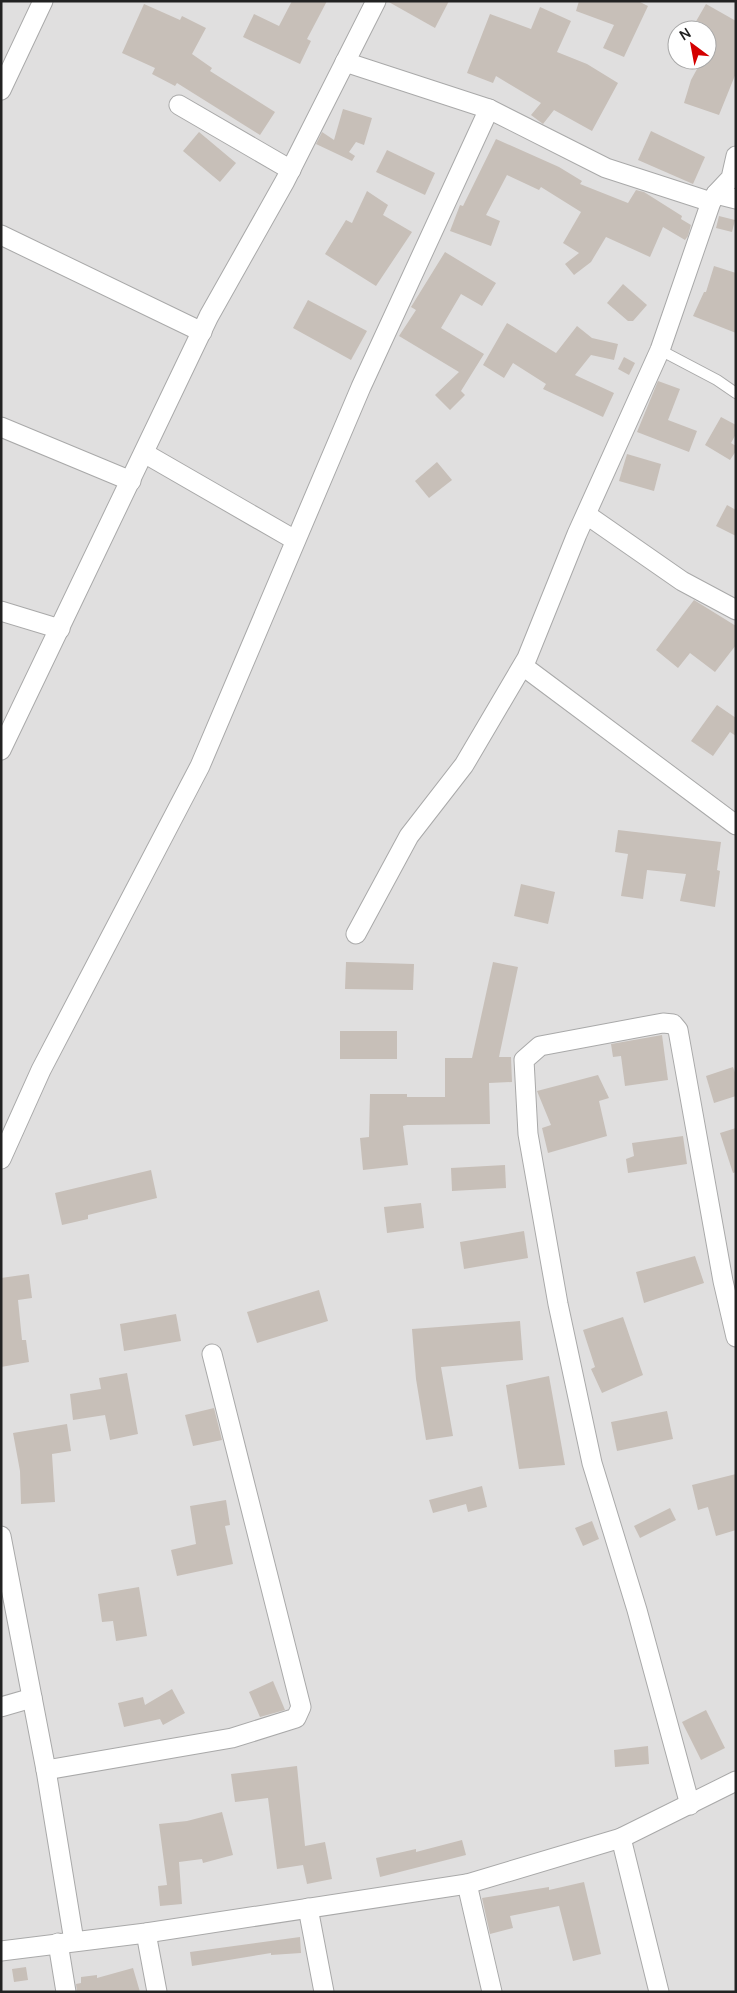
<svg xmlns="http://www.w3.org/2000/svg" width="737" height="1993" font-family="Manrope,sans-serif">
	<rect width="100%" height="100%" fill="#f2efe9"/>
	<!-- residential -->
	<path fill="#e0dfdf" fill-rule="evenodd" d="M1,1H736V1992H1ZM677,30H707V60H677Z"/>
	<!-- building -->
	<g fill="#c7bfb8">
		<polygon points="292,1 327,1 307,39 311,41 300,64 243,37 254,14 279,26"/>
		<polygon points="387,1 449,1 435,28"/>
		<polygon points="579,1 638,1 648,6 624,57 603,48 614,25 576,11"/>
		<polygon points="144,4 180,20 182,16 206,28 192,54 212,68 210,71 275,112 260,135 177,83 175,86 152,74 155,68 122,53"/>
		<polygon points="706,4 736,21 736,73 719,115 684,103 691,80 702,60 707,60 707,30 691,30"/>
		<polygon points="540,7 571,21 557,52 587,64 618,83 592,131 554,110 543,124 531,115 541,103 496,76 493,83 467,73 490,14 531,29"/>
		<polygon points="343,109 372,118 364,145 356,142 349,152 355,156 352,161 316,144 322,132 334,140"/>
		<polygon points="651,131 705,157 693,184 638,160"/>
		<polygon points="199,132 236,163 220,182 183,151"/>
		<polygon points="496,139 559,167 582,181 580,184 628,203 636,190 644,192 682,216 681,219 691,225 688,236 685,240 663,227 650,257 606,237 591,262 574,275 565,264 579,253 563,243 581,212 541,187 539,190 507,175 486,215 500,221 491,246 450,231 460,205 463,206"/>
		<polygon points="387,150 435,173 425,195 376,172"/>
		<polygon points="367,191 388,205 383,215 412,232 376,286 325,254 346,220 352,223"/>
		<polygon points="719,216 735,220 732,232 716,228"/>
		<polygon points="445,252 496,283 482,306 461,294 441,328 484,354 461,391 465,395 450,410 435,395 459,372 399,336 416,310 411,307"/>
		<polygon points="714,266 736,273 736,333 693,316 704,292 706,292"/>
		<polygon points="623,284 647,305 633,321 628,321 607,303"/>
		<polygon points="308,300 367,331 351,360 293,328"/>
		<polygon points="507,323 556,353 577,326 592,338 618,344 614,360 591,355 575,375 614,393 603,417 543,389 546,384 513,363 504,378 483,365"/>
		<polygon points="624,357 635,363 629,375 618,369"/>
		<polygon points="658,381 680,389 668,420 697,431 689,452 637,432"/>
		<polygon points="721,417 736,425 736,434 731,443 736,446 736,451 730,460 705,445"/>
		<polygon points="627,454 661,464 654,491 619,481"/>
		<polygon points="437,462 452,480 429,498 415,481"/>
		<polygon points="727,505 736,510 736,536 716,526"/>
		<polygon points="694,600 736,626 736,645 715,672 690,653 678,668 656,650"/>
		<polygon points="717,705 736,718 736,736 730,732 713,756 691,741"/>
		<polygon points="618,830 721,842 717,870 720,871 715,907 680,901 686,874 647,870 643,899 621,896 628,854 615,852"/>
		<polygon points="521,884 555,892 548,924 514,916"/>
		<polygon points="346,962 414,964 413,990 345,989"/>
		<polygon points="493,962 518,967 499,1057 511,1057 512,1082 489,1083 490,1124 407,1125 403,1126 408,1165 363,1170 360,1138 369,1137 370,1094 407,1094 407,1097 445,1097 445,1058 472,1058"/>
		<rect x="340" y="1031" width="57" height="28"/>
		<polygon points="662,1035 668,1080 625,1086 621,1056 613,1057 611,1044"/>
		<polygon points="733,1067 736,1075 736,1096 714,1103 706,1076"/>
		<polygon points="598,1075 609,1098 599,1101 607,1136 548,1153 542,1128 551,1125 537,1091"/>
		<polygon points="736,1128 736,1172 733,1173 720,1133"/>
		<polygon points="683,1136 687,1164 628,1173 626,1159 634,1156 632,1143"/>
		<polygon points="505,1165 506,1188 452,1191 451,1168"/>
		<polygon points="151,1170 157,1198 88,1215 88,1219 62,1225 55,1193"/>
		<polygon points="421,1203 424,1228 387,1233 384,1207"/>
		<polygon points="524,1231 528,1258 464,1269 460,1242"/>
		<polygon points="695,1256 704,1283 644,1303 636,1272"/>
		<polygon points="29,1274 32,1298 18,1300 22,1340 26,1340 29,1362 1,1367 1,1278"/>
		<polygon points="319,1290 328,1321 257,1343 247,1312"/>
		<polygon points="176,1314 181,1341 124,1351 120,1324"/>
		<polygon points="623,1317 643,1375 602,1393 591,1369 595,1367 583,1330"/>
		<polygon points="520,1321 523,1360 441,1367 453,1436 426,1440 416,1379 412,1329"/>
		<polygon points="127,1373 138,1434 110,1440 105,1415 73,1420 70,1394 101,1389 99,1378"/>
		<polygon points="549,1376 565,1465 519,1469 506,1385"/>
		<polygon points="214,1408 222,1440 193,1446 185,1415"/>
		<polygon points="667,1411 673,1439 617,1451 611,1422"/>
		<polygon points="67,1424 71,1451 52,1454 55,1502 21,1504 20,1471 13,1433"/>
		<polygon points="736,1474 736,1530 716,1536 708,1507 698,1510 692,1485"/>
		<polygon points="482,1486 487,1507 468,1512 466,1504 433,1513 429,1500"/>
		<polygon points="226,1500 230,1525 225,1526 233,1564 177,1576 171,1550 196,1544 190,1506"/>
		<polygon points="670,1508 676,1520 640,1538 634,1526"/>
		<polygon points="592,1521 599,1539 583,1546 575,1528"/>
		<polygon points="139,1587 147,1636 116,1641 113,1621 102,1622 98,1594"/>
		<polygon points="273,1681 285,1710 260,1717 249,1692"/>
		<polygon points="172,1689 185,1713 163,1725 160,1719 124,1727 118,1703 143,1697 145,1705"/>
		<polygon points="706,1710 725,1748 701,1760 682,1722"/>
		<polygon points="648,1746 649,1764 615,1767 614,1750"/>
		<polygon points="297,1766 305,1846 325,1842 332,1879 307,1884 303,1865 277,1869 268,1798 235,1802 231,1774"/>
		<polygon points="222,1812 233,1855 203,1863 202,1859 179,1862 182,1904 160,1906 158,1886 167,1885 159,1824 187,1821"/>
		<polygon points="462,1840 466,1855 380,1877 376,1858 416,1849 416,1852"/>
		<polygon points="584,1882 601,1954 573,1961 559,1906 510,1916 513,1928 490,1934 482,1898 549,1887 549,1890"/>
		<polygon points="300,1937 301,1953 271,1955 271,1953 192,1966 190,1952"/>
		<polygon points="26,1967 28,1980 14,1982 12,1969"/>
		<polygon points="133,1968 140,1992 77,1992 76,1984 81,1983 81,1977 97,1975 97,1978"/>
	</g>
	<g fill="none" stroke-linecap="round" stroke-linejoin="round">
		<!-- lane casing -->
		<g stroke="#a9a9a9" stroke-width="12">
			<polyline id="lane" points="660,350 717,380 736,393"/>
		</g>
		<!-- street casing -->
		<g stroke="#a9a9a9" stroke-width="21">
			<g id="street">
				<polyline points="345,62 489,109 606,168 711,202"/>
				<polyline points="1,90 43,1"/>
				<polyline points="179,105 291,170"/>
				<polyline points="716,194 736,199"/>
				<polyline points="1,235 202,332"/>
				<polyline points="1,427 131,481"/>
				<polyline points="144,453 295,540"/>
				<polyline points="587,515 682,581 736,610"/>
				<polyline points="1,611 60,629"/>
				<polyline points="523,666 736,825"/>
				<polyline points="1,750 209,316 285,181 376,1"/>
				<polyline points="356,934 409,836 464,765 527,658 577,534 660,350 711,202 716,194 731,178 736,156"/>
				<polyline points="1,1159 41,1070 200,766 361,387 489,109"/>
				<polyline points="1,1536 46,1770 74,1941"/>
				<polyline points="1,1707 32,1698"/>
				<polyline points="46,1770 232,1738 296,1718 301,1707 212,1354"/>
				<polyline points="690,1805 637,1610 592,1463 558,1304 528,1134 524,1060 540,1046 663,1023 673,1024 678,1030 723,1281 736,1337"/>
				<polyline points="621,1838 659,1992"/>
				<polyline points="467,1884 492,1992"/>
				<polyline points="308,1908 324,1992"/>
				<polyline points="146,1933 157,1992"/>
				<polyline points="58,1943 66,1992"/>
				<polyline points="1,1951 146,1933 467,1884 621,1838 736,1781"/>
			</g>
		</g>
		<!-- lane -->
		<use href="#lane" stroke="#fff" stroke-width="10"/>
		<!-- street -->
		<use href="#street" stroke="#fff" stroke-width="19"/>
	</g>
	<!-- border -->
	<rect width="737" height="1993" fill="none" stroke="#222222" stroke-width="5"/>
	<!-- north arrow -->
	<g transform="translate(692 45) rotate(328)"><circle r="24" fill="#ffffff" stroke="#a7a7a7"/>
	<path d="M0-4L9 19L0 12L-9 19Z" fill="#d40000"/>
	<text y="-8" font-size="14" font-weight="bold" text-anchor="middle" fill="#222222">N</text>
	</g>
</svg>
